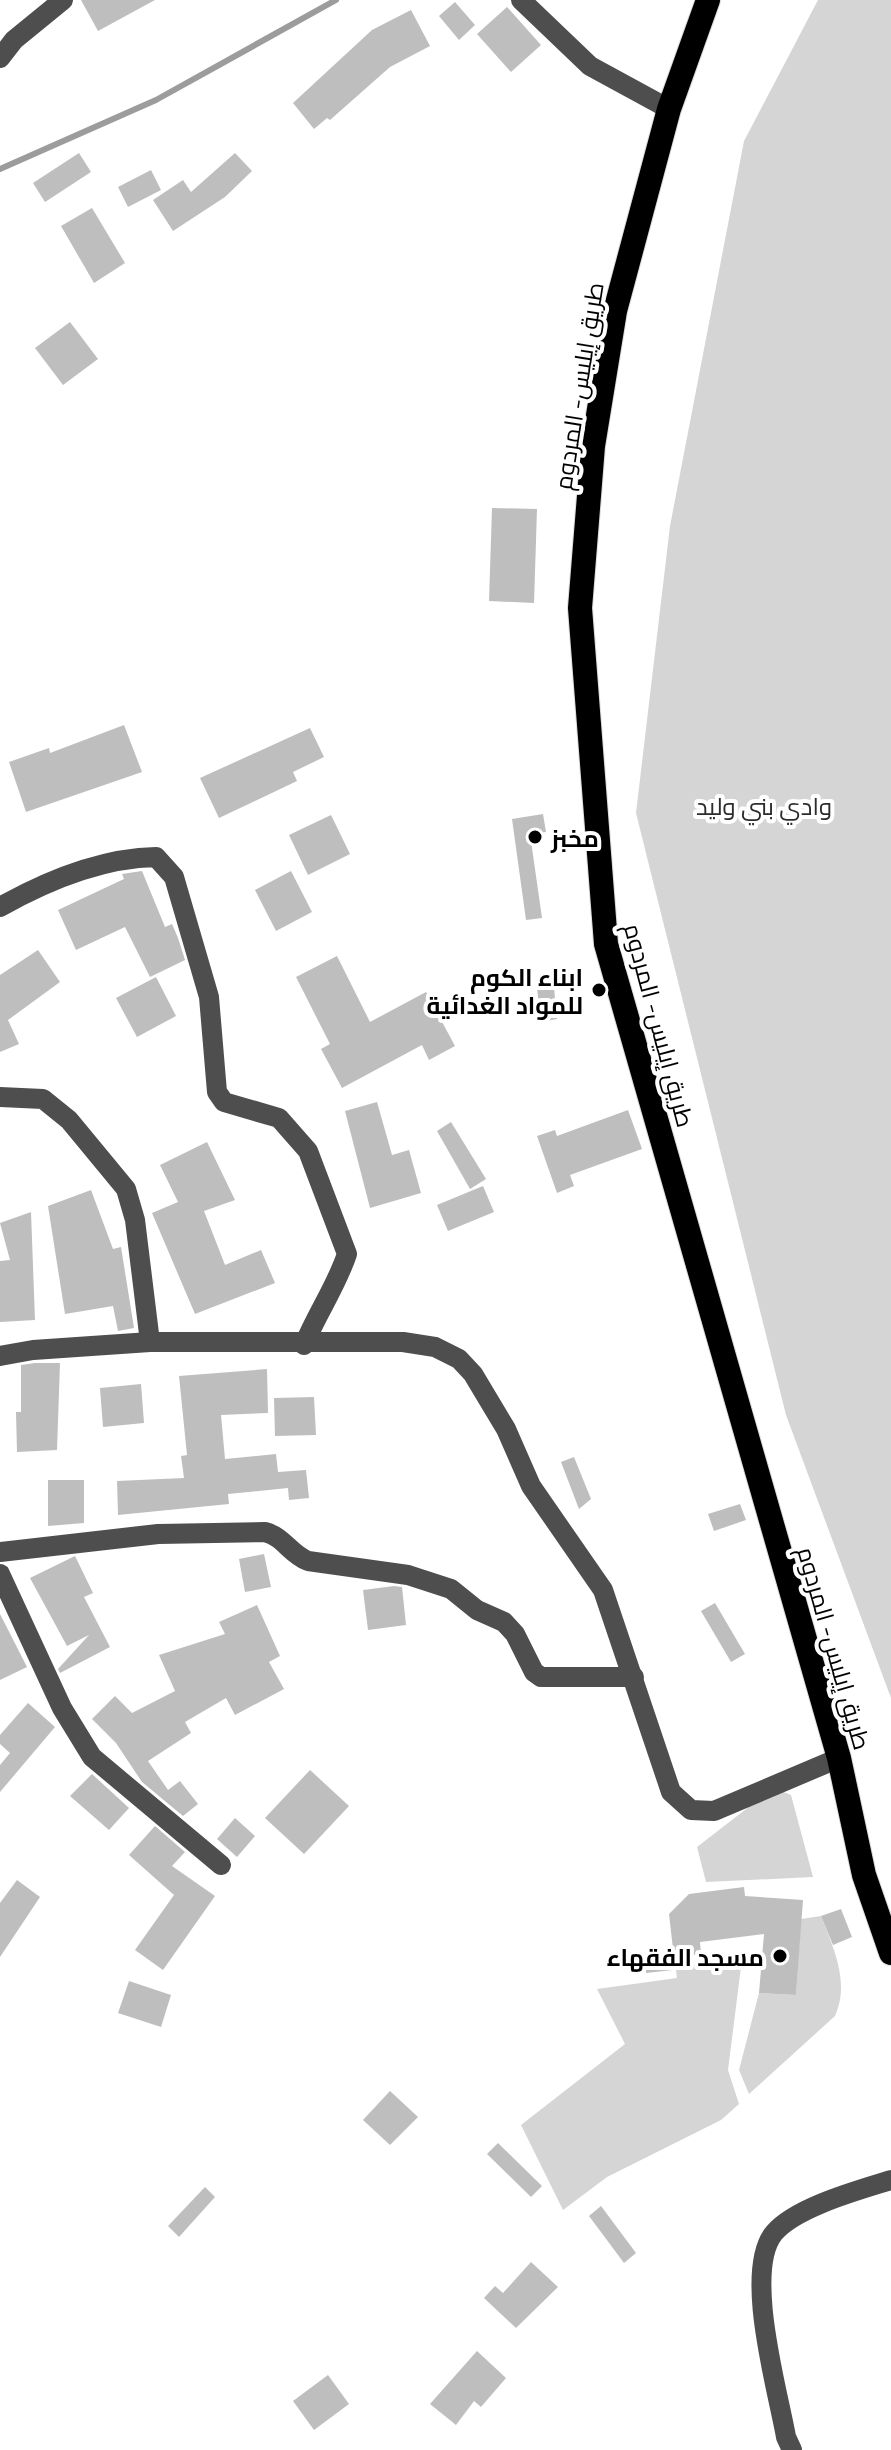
<svg xmlns="http://www.w3.org/2000/svg" width="891" height="2450" font-family="'Exo 2',Cairo,sans-serif">
	<rect width="100%" height="100%" fill="#fff"/>
	<!-- green -->
	<g fill="#d5d5d5">
		<polygon points="818,0 891,0 891,1698 786,1415 636,813 670,526 744,141"/>
		<polygon points="781,1791 791,1795 813,1877 706,1882 697,1847 750,1806"/>
		<path d="M821,1916C834,1949 850,1983 835,2016L749,2094L739,2070L759,1993L796,1995L801,1919Z"/>
		<polygon points="675,1963 741,1967 728,2070 739,2104 721,2120 607,2177 563,2210 521,2125 625,2044 597,1989 677,1978"/>
	</g>
	<g fill="none" stroke-linecap="round" stroke-linejoin="round">
		<!-- stream -->
		<polyline stroke="#9c9c9c" stroke-width="6" points="0,169 156,100 336,0"/>
	</g>
	<!-- building -->
	<g fill="#bebebe">
		<polygon points="81,0 155,0 98,31"/>
		<polygon points="455,2 475,25 459,40 439,16"/>
		<polygon points="507,7 541,45 511,72 477,34"/>
		<polygon points="411,10 430,46 390,67 330,120 327,118 314,129 293,103 372,30"/>
		<polygon points="79,153 91,172 45,202 33,183"/>
		<polygon points="235,153 252,171 225,197 173,231 153,200 183,180 191,192"/>
		<polygon points="151,170 161,190 128,207 118,187"/>
		<polygon points="92,208 125,263 94,283 61,226"/>
		<polygon points="70,322 98,359 63,385 35,348"/>
		<polygon points="492,508 537,509 534,603 489,601"/>
		<polygon points="124,725 142,772 26,812 9,762 49,748 50,753"/>
		<polygon points="310,728 324,757 293,772 297,781 219,818 200,778"/>
		<polygon points="543,814 546,832 530,834 542,918 526,920 512,819"/>
		<polygon points="331,815 350,854 308,875 289,835"/>
		<polygon points="142,871 165,927 172,924 178,938 185,960 150,977 125,927 76,950 58,910 124,879 122,874"/>
		<polygon points="291,871 312,912 276,931 255,890"/>
		<polygon points="38,950 60,982 8,1020 19,1044 0,1052 0,975"/>
		<polygon points="337,956 370,1022 426,992 455,1046 429,1060 422,1045 342,1088 321,1049 330,1044 296,977"/>
		<polygon points="156,977 176,1016 137,1037 116,998"/>
		<polygon points="553,977 557,1019 541,1022 536,979"/>
		<polygon points="377,1102 392,1155 409,1150 421,1193 370,1208 345,1111"/>
		<polygon points="628,1110 642,1149 570,1175 574,1186 557,1193 537,1136 555,1130 557,1136"/>
		<polygon points="451,1122 486,1179 470,1189 437,1131"/>
		<polygon points="207,1142 235,1200 204,1211 225,1265 261,1250 275,1283 195,1314 152,1213 178,1202 160,1165"/>
		<polygon points="483,1186 494,1212 448,1231 437,1205"/>
		<polygon points="91,1190 113,1249 121,1247 134,1328 118,1331 113,1306 65,1314 48,1206"/>
		<polygon points="31,1212 35,1320 0,1322 0,1261 10,1260 0,1223"/>
		<polygon points="35,1363 60,1363 57,1450 17,1452 16,1412 21,1412 21,1365"/>
		<polygon points="267,1369 268,1413 221,1415 225,1459 276,1454 278,1472 306,1470 309,1498 289,1500 288,1488 228,1494 229,1504 118,1515 117,1481 184,1478 181,1456 187,1455 179,1376"/>
		<polygon points="141,1384 144,1423 103,1427 100,1388"/>
		<polygon points="314,1397 316,1435 275,1436 274,1398"/>
		<polygon points="574,1457 591,1499 579,1509 561,1462"/>
		<polygon points="48,1480 84,1480 84,1523 48,1526"/>
		<polygon points="740,1504 746,1520 714,1531 708,1514"/>
		<polygon points="264,1554 271,1587 245,1592 239,1559"/>
		<polygon points="75,1556 93,1593 84,1597 110,1647 60,1673 58,1669 89,1635 67,1646 30,1578"/>
		<polygon points="394,1586 402,1587 406,1625 368,1630 363,1590"/>
		<polygon points="715,1603 745,1654 731,1662 701,1611"/>
		<polygon points="257,1605 280,1656 269,1662 284,1689 235,1715 226,1698 185,1722 191,1733 148,1761 168,1790 180,1781 198,1804 183,1816 142,1782 116,1743 92,1719 115,1696 132,1713 175,1691 159,1655 225,1634 219,1622"/>
		<polygon points="0,1614 27,1667 0,1680"/>
		<polygon points="28,1703 55,1727 0,1792 0,1765 10,1753 0,1744 0,1735"/>
		<polygon points="310,1770 349,1806 304,1854 265,1818"/>
		<polygon points="92,1774 129,1808 109,1830 70,1796"/>
		<polygon points="235,1818 255,1836 237,1857 217,1839"/>
		<polygon points="155,1826 185,1852 172,1866 215,1896 163,1970 135,1950 174,1895 129,1855"/>
		<polygon points="17,1880 40,1897 0,1957 0,1903"/>
		<polygon points="744,1887 745,1896 803,1900 796,1995 759,1993 764,1934 700,1942 701,1954 674,1958 669,1914 689,1894"/>
		<polygon points="841,1909 852,1937 833,1945 821,1916"/>
		<polygon points="671,1952 673,1970 646,1973 644,1955"/>
		<polygon points="129,1981 171,1995 161,2027 118,2013"/>
		<polygon points="390,2091 418,2117 390,2145 363,2120"/>
		<polygon points="498,2143 542,2186 531,2197 487,2154"/>
		<polygon points="205,2187 215,2197 179,2237 168,2226"/>
		<polygon points="601,2206 636,2253 624,2263 589,2216"/>
		<polygon points="531,2262 558,2287 516,2328 484,2298 495,2286 503,2293"/>
		<polygon points="477,2351 506,2378 481,2407 474,2401 456,2425 430,2404"/>
		<polygon points="328,2375 349,2404 314,2430 293,2401"/>
	</g>
	<g fill="none" stroke-linecap="round" stroke-linejoin="round">
		<!-- highway casing -->
		<g stroke="#dbdbdb" stroke-width="26">
			<polyline id="highway" points="708,0 669,109 615,311 593,446 580,608 606,944 839,1758 864,1875 891,1953"/>
		</g>
		<!-- minor -->
		<g stroke="#4e4e4e" stroke-width="20">
			<polyline points="521,0 590,66 669,109"/>
			<polyline points="0,58 14,40 63,0"/>
			<path d="M0,907C48,880 101,858 156,857L174,877L209,997L217,1092L224,1102L279,1118L308,1151L347,1254C336,1287 317,1313 304,1345"/>
			<polyline points="0,1097 43,1099 69,1120 126,1189 135,1220 150,1342"/>
			<polyline points="0,1356 33,1350 150,1342 403,1342 435,1347 459,1359 473,1374 506,1429 531,1486 603,1590 671,1792 691,1810 714,1811 839,1758"/>
			<path d="M0,1552L158,1534L265,1532C284,1537 290,1554 308,1561L408,1575L451,1589L477,1610L504,1622L515,1634L534,1672L541,1677H634"/>
			<polyline points="0,1574 62,1708 92,1757 221,1865"/>
			<path d="M792,2450L786,2437C778,2391 743,2271 774,2233C796,2207 859,2190 891,2180"/>
		</g>
		<!-- highway -->
		<use href="#highway" stroke="#000" stroke-width="24"/>
	</g>
	<!-- markers -->
	<g fill="#000" stroke="#fff" stroke-width="3">
		<circle cx="535" cy="837" r="8"/>
		<circle cx="599" cy="990" r="8"/>
		<circle cx="780" cy="1956" r="8"/>
	</g>
	<g text-anchor="middle" dominant-baseline="central" stroke-width="8" stroke-linejoin="round" paint-order="stroke">
		<!-- street labels -->
		<g font-size="24" fill="#000" stroke="#fff">
			<text transform="translate(578 386) rotate(-81)">طريق إيليس- المردوم</text>
			<text transform="translate(660 1025) rotate(75)">طريق إيليس- المردوم</text>
			<text transform="translate(835 1648) rotate(74)">طريق إيليس- المردوم</text>
		</g>
		<!-- park labels -->
		<g font-size="24" fill="#2c2c2c" stroke="#fff">
			<text x="764" y="805">وادي بني وليد</text>
		</g>
		<!-- poi labels -->
		<g font-size="24" font-weight="bold" fill="#000" stroke="#fff" text-anchor="end">
			<text x="551" y="837" text-anchor="start">مخبز</text>
			<text x="583" y="976">ابناء الكوم<tspan x="583" dy="28">للمواد الغدائية</tspan></text>
			<text x="764" y="1956">مسجد الفقهاء</text>
		</g>
	</g>
</svg>
